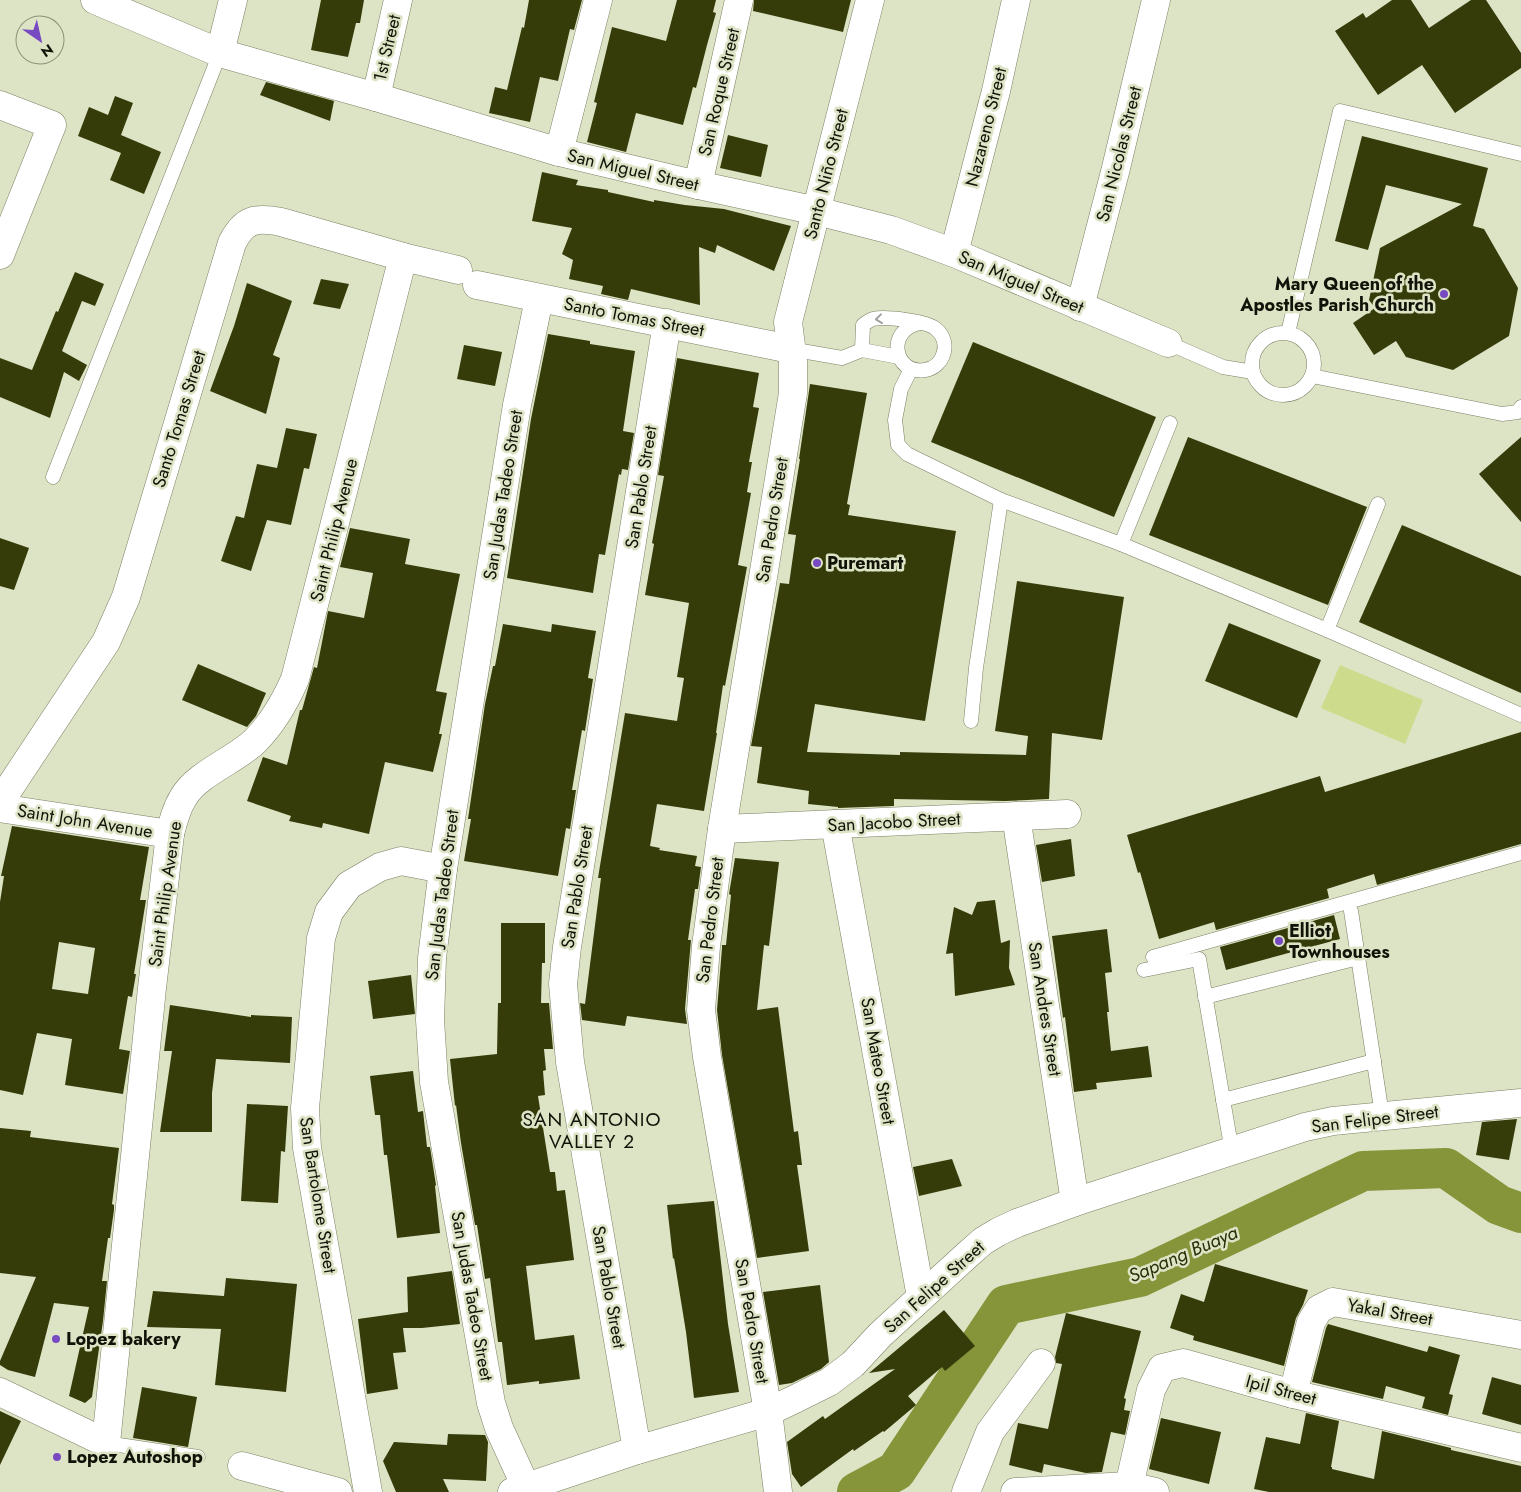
<svg xmlns="http://www.w3.org/2000/svg" width="1521" height="1492" font-family="Jost,sans-serif">
	<rect width="100%" height="100%" fill="#dde4c5"/>
	<!-- green -->
	<polygon fill="#ccdb8c" points="1340,665 1423,700 1405,744 1321,708"/>
	<g fill="none" stroke-linecap="round" stroke-linejoin="round">
		<!-- river -->
		<polyline stroke="#86943a" stroke-width="40" points="857,1492 896,1471 1006,1305 1140,1277 1363,1171 1446,1168 1499,1205 1521,1213"/>
	</g>
	<!-- building -->
	<g fill="#353c0a" fill-rule="evenodd">
		<polygon points="321,0 364,0 360,23 356,23 348,57 311,50"/>
		<polygon points="529,0 582,0 574,30 570,29 558,81 540,77 530,122 489,113 495,87 507,90 522,27 524,28"/>
		<polygon points="677,0 716,0 713,12 716,13 707,45 696,88 693,87 683,125 636,113 626,152 587,142 597,103 594,102 612,27 666,41"/>
		<polygon points="754,0 851,0 843,32 753,11"/>
		<polygon points="1392,0 1411,0 1429,28 1471,0 1486,0 1521,53 1521,68 1455,113 1422,65 1378,95 1335,31 1363,13 1366,18"/>
		<polygon points="266,82 334,101 330,121 260,95"/>
		<polygon points="115,96 133,103 121,135 161,152 144,194 110,180 121,153 78,136 89,107 108,115"/>
		<polygon points="728,135 768,145 761,177 720,168"/>
		<polygon points="1362,136 1488,168 1473,226 1484,229 1518,288 1509,336 1453,370 1406,357 1396,341 1374,355 1353,323 1375,308 1369,300 1380,248 1462,204 1386,185 1368,250 1335,241"/>
		<polygon points="542,172 578,180 576,185 608,190 608,192 654,202 654,200 685,205 724,209 791,226 774,271 717,245 715,253 699,247 700,305 631,289 628,300 601,294 603,286 569,279 573,260 562,254 572,228 532,221"/>
		<polygon points="75,272 104,284 95,306 82,301 62,351 87,365 79,381 64,372 50,418 0,397 0,358 32,370 56,311 58,312"/>
		<polygon points="321,279 349,284 340,309 313,304"/>
		<polygon points="247,283 292,301 273,355 280,358 266,414 210,391 234,326"/>
		<polygon points="548,334 590,341 590,344 635,351 623,431 634,433 628,470 622,469 621,475 619,474 605,555 599,554 593,593 507,578 531,419"/>
		<polygon points="973,342 1156,417 1114,517 931,442"/>
		<polygon points="464,345 502,352 495,386 457,379"/>
		<polygon points="677,358 759,373 753,407 759,408 749,462 752,462 747,492 751,493 738,565 747,567 725,686 723,685 716,733 717,733 704,811 657,804 650,846 660,848 659,850 697,856 695,866 701,867 698,889 695,889 688,940 691,940 685,1009 687,1024 627,1016 625,1026 582,1020 580,1003 585,1004 601,878 598,878 625,713 677,721 684,678 677,677 689,603 645,595 654,544 652,543 664,476 658,475"/>
		<polygon points="810,384 867,393 847,504 850,505 848,515 956,531 925,721 815,704 807,752 900,755 900,752 1026,755 1028,736 995,731 1017,581 1124,597 1102,740 1052,733 1049,799 1005,801 894,799 894,806 838,808 838,807 808,804 809,791 757,783 762,747 751,746 780,583 789,584 796,535 788,534 800,459 799,459"/>
		<polygon points="286,428 317,434 309,469 304,468 291,525 267,520 251,571 221,561 236,516 244,518 257,464 277,468"/>
		<polygon points="1188,437 1367,507 1328,605 1149,535"/>
		<polygon points="1521,437 1521,522 1479,474"/>
		<polygon points="1402,525 1521,576 1521,693 1359,622"/>
		<polygon points="350,528 410,539 405,564 460,574 436,691 447,693 439,734 442,734 433,772 385,762 369,834 323,823 322,828 289,821 291,816 247,801 263,757 287,765 300,710 302,710 314,667 317,668 328,611 364,618 373,573 340,567"/>
		<polygon points="0,538 29,548 14,590 0,586"/>
		<polygon points="1229,623 1321,660 1297,718 1205,681"/>
		<polygon points="503,624 551,632 552,624 596,631 588,678 593,679 585,731 582,730 572,790 576,790 570,829 566,828 558,876 464,861 471,819 468,819 485,704 493,666 495,666"/>
		<polygon points="198,664 266,693 256,716 247,727 182,700"/>
		<polygon points="1521,732 1521,844 1377,885 1374,874 1327,889 1329,898 1216,930 1214,922 1159,939 1140,872 1138,873 1127,835 1320,776 1325,792"/>
		<path d="M12,826L149,847L140,900H146L134,974H136L132,997L128,996L119,1049L130,1051L123,1094L65,1085L72,1039L37,1033L23,1095L0,1090V902L4,876H1ZM59,942L95,948L88,994L52,989Z"/>
		<polygon points="1071,839 1075,876 1042,882 1036,845"/>
		<polygon points="735,858 779,862 769,946 764,945 757,1010 778,1007 794,1132 798,1131 802,1165 797,1165 809,1251 757,1258 722,1055 717,1010 722,948 722,945 726,945 731,895 729,894"/>
		<polygon points="995,900 1001,943 1010,940 1009,968 1015,985 955,996 953,953 946,954 954,907 972,915 977,902"/>
		<polygon points="1334,915 1340,939 1226,970 1220,947"/>
		<polygon points="501,923 545,923 545,963 542,963 541,1003 549,1003 553,1049 544,1049 546,1070 543,1071 545,1095 538,1096 550,1172 555,1172 557,1191 565,1190 574,1260 526,1266 535,1340 574,1335 580,1379 539,1384 539,1381 507,1385 502,1342 498,1342 490,1278 485,1279 477,1225 475,1225 461,1143 456,1105 455,1106 450,1059 497,1054 498,1003 501,1003"/>
		<polygon points="1107,929 1112,972 1105,973 1109,1012 1107,1012 1111,1051 1148,1046 1152,1077 1096,1083 1097,1089 1074,1092 1065,1017 1063,1018 1052,936"/>
		<polygon points="411,975 415,1014 373,1019 368,981"/>
		<polygon points="170,1005 251,1017 251,1015 292,1017 290,1063 216,1059 212,1093 212,1132 160,1132 172,1051 164,1051"/>
		<polygon points="413,1071 418,1112 423,1111 427,1147 430,1147 436,1185 435,1186 440,1233 397,1238 387,1155 384,1155 380,1115 375,1115 370,1076"/>
		<polygon points="247,1104 288,1106 285,1152 281,1151 278,1203 241,1201"/>
		<polygon points="1517,1119 1509,1160 1476,1155 1482,1122"/>
		<polygon points="0,1128 31,1131 30,1137 119,1148 112,1204 114,1205 114,1210 110,1238 108,1238 102,1281 107,1281 103,1321 92,1397 85,1403 69,1396 89,1307 54,1303 35,1377 8,1370 0,1365 0,1361 36,1277 0,1273"/>
		<polygon points="952,1159 962,1186 919,1196 913,1167"/>
		<polygon points="714,1201 728,1324 739,1392 694,1398 686,1332 674,1258 673,1259 667,1205"/>
		<polygon points="1215,1264 1308,1290 1303,1305 1296,1318 1284,1366 1193,1340 1194,1336 1170,1328 1181,1294 1204,1302"/>
		<polygon points="452,1271 460,1324 422,1328 403,1328 406,1352 393,1353 398,1389 367,1394 358,1319 408,1312 407,1277"/>
		<polygon points="226,1278 297,1284 286,1392 215,1385 221,1329 147,1327 153,1291 224,1296"/>
		<polygon points="820,1285 829,1362 821,1369 792,1383 779,1385 763,1292"/>
		<polygon points="944,1310 975,1346 945,1371 942,1367 908,1396 916,1405 884,1432 883,1431 854,1451 853,1449 801,1487 792,1474 787,1442 823,1416 825,1419 895,1369 869,1373"/>
		<polygon points="1066,1313 1141,1331 1124,1398 1126,1399 1124,1410 1130,1411 1125,1435 1111,1432 1102,1472 1086,1473 1044,1464 1042,1473 1009,1465 1018,1423 1048,1429 1062,1364 1056,1363 1055,1357"/>
		<polygon points="1328,1324 1427,1352 1429,1346 1460,1355 1449,1394 1453,1395 1448,1415 1422,1408 1425,1397 1386,1386 1383,1399 1312,1382 1326,1328"/>
		<polygon points="1492,1377 1521,1385 1521,1425 1482,1414"/>
		<polygon points="142,1387 197,1397 188,1447 133,1438"/>
		<polygon points="0,1411 21,1421 0,1465"/>
		<polygon points="1306,1413 1339,1421 1331,1467 1332,1467 1332,1469 1374,1479 1382,1431 1451,1448 1451,1450 1521,1466 1521,1492 1269,1492 1254,1489 1266,1437 1300,1444"/>
		<polygon points="1161,1418 1221,1432 1209,1484 1149,1469"/>
		<polygon points="448,1434 485,1435 488,1442 486,1481 443,1479 449,1492 396,1492 383,1461 394,1442 447,1445"/>
	</g>
	<g fill="none" stroke-linecap="round" stroke-linejoin="round">
		<!-- service casing -->
		<g stroke="#7a8064" stroke-width="15">
			<g id="service">
				<polyline points="1288,333 1340,111 1521,154"/>
				<circle cx="1283" cy="364" r="31"/>
				<polyline points="1168,343 1223,367 1253,372"/>
				<polyline points="790,349 842,358 862,350 899,357"/>
				<path d="M862,350L863,325C866,323 869,320 873,319C885,316 927,321 936,329C952,342 944,367 925,370C894,375 885,330 920,323"/>
				<polyline points="911,369 901,389 895,420 898,445 907,454 1001,500 1121,544 1327,630 1521,715"/>
				<polyline points="1312,376 1502,414 1518,412 1521,407"/>
				<polyline points="53,477 220,53"/>
				<polyline points="1121,544 1170,423"/>
				<polyline points="1327,630 1378,504"/>
				<polyline points="971,721 976,668 1001,500"/>
				<polyline points="1351,911 1382,1115"/>
				<polyline points="1153,957 1521,853"/>
				<polyline points="1144,970 1199,959 1232,1152"/>
				<polyline points="1205,997 1358,958"/>
				<polyline points="1223,1100 1374,1061"/>
				<polyline points="106,1443 198,1457"/>
			</g>
		</g>
		<!-- minor casing -->
		<g stroke="#7a8064" stroke-width="29">
			<g id="minor">
				<polyline points="95,0 220,53 376,97 559,152 698,185 817,211 891,230 954,253 1168,343"/>
				<polyline points="220,53 233,0"/>
				<polyline points="376,97 398,0"/>
				<polyline points="0,105 52,125 0,255"/>
				<polyline points="559,152 598,0"/>
				<polyline points="698,185 739,0"/>
				<polyline points="954,253 996,91 1016,0"/>
				<polyline points="477,285 790,349"/>
				<polyline points="1080,307 1116,168 1156,0"/>
				<path d="M0,802L106,642L126,597L232,243C244,219 256,217 281,222L403,257L458,270"/>
				<polyline points="0,808 170,834"/>
				<polyline points="1016,816 1075,1202"/>
				<polyline points="835,824 921,1297"/>
				<polyline points="722,829 1067,814"/>
				<path d="M0,1392L106,1443L152,988L170,834C173,822 176,809 183,798C196,774 236,760 255,741C273,723 285,702 295,679L403,257"/>
				<polyline points="1293,1394 1311,1322 1319,1309 1333,1302 1521,1335"/>
				<polyline points="637,1450 570,1062 563,984 567,947 667,323"/>
				<polyline points="242,1466 338,1492"/>
				<polyline points="1129,1486 1151,1390 1162,1368 1183,1363 1293,1394 1521,1448"/>
				<polyline points="526,1487 499,1428 491,1403 434,1082 430,1020 432,958 443,869 517,405 539,299"/>
				<polyline points="368,1492 307,1148 305,1108 321,938 329,912 349,885 380,867 401,861 443,869"/>
				<polyline points="512,1492 637,1450 768,1412 795,1399 829,1382 853,1364 880,1335 966,1256 983,1241 998,1232 1017,1223 1075,1202 1305,1127 1333,1121 1521,1103"/>
				<polyline points="778,1492 768,1412 707,1057 701,1010 706,946 722,829 793,393 793,362 788,322 870,0"/>
				<polyline points="966,1492 990,1432 1041,1363"/>
				<polyline points="1015,1492 1129,1486 1155,1492"/>
			</g>
		</g>
		<!-- service -->
		<use href="#service" stroke="#fff" stroke-width="14"/>
		<!-- minor -->
		<use href="#minor" stroke="#fff" stroke-width="28"/>
	</g>
	<!-- one-way arrows -->
	<defs><path id="oneway-chevron" d="M-2-3.5L2.5 0L-2 3.5" fill="none" stroke-width="1.6" stroke-linecap="round" stroke-linejoin="round" transform="scale(1.25)"/></defs>
	<use stroke="#a0a19c" href="#oneway-chevron" transform="translate(879 319) rotate(173)"/>
	<!-- markers -->
	<g fill="#784ac2" stroke="#dde4c5" stroke-width="2">
		<circle cx="1444" cy="294" r="5"/>
		<circle cx="817" cy="563" r="5"/>
		<circle cx="1279" cy="941" r="5"/>
		<circle cx="56" cy="1339" r="5"/>
		<circle cx="57" cy="1457" r="5"/>
	</g>
	<g text-anchor="middle" dominant-baseline="central" stroke-width="5" stroke-linejoin="round" paint-order="stroke">
		<!-- street labels -->
		<g font-size="18" fill="#111308" stroke="#dde4c5">
			<text transform="translate(387 48) rotate(-77)">1st Street</text>
			<text transform="translate(719 92) rotate(-77)">San Roque Street</text>
			<text transform="translate(986 127) rotate(-76)">Nazareno Street</text>
			<text transform="translate(1119 154) rotate(-76)">San Nicolas Street</text>
			<text transform="translate(633 170) rotate(13)">San Miguel Street</text>
			<text transform="translate(826 174) rotate(-76)">Santo Niño Street</text>
			<text transform="translate(1021 282) rotate(23)">San Miguel Street</text>
			<text transform="translate(634 317) rotate(11)">Santo Tomas Street</text>
			<text transform="translate(179 419) rotate(-73)">Santo Tomas Street</text>
			<text transform="translate(641 487) rotate(-81)">San Pablo Street</text>
			<text transform="translate(503 495) rotate(-81)">San Judas Tadeo Street</text>
			<text transform="translate(772 520) rotate(-81)">San Pedro Street</text>
			<text transform="translate(334 530) rotate(-76)">Saint Philip Avenue</text>
			<text transform="translate(85 821) rotate(9)">Saint John Avenue</text>
			<text transform="translate(894 822) rotate(-3)">San Jacobo Street</text>
			<text transform="translate(577 887) rotate(-81)">San Pablo Street</text>
			<text transform="translate(165 894) rotate(-82)">Saint Philip Avenue</text>
			<text transform="translate(442 895) rotate(-83)">San Judas Tadeo Street</text>
			<text transform="translate(710 920) rotate(-83)">San Pedro Street</text>
			<text transform="translate(1045 1009) rotate(81)">San Andres Street</text>
			<text transform="translate(878 1061) rotate(80)">San Mateo Street</text>
			<text transform="translate(1375 1119) rotate(-7)">San Felipe Street</text>
			<text transform="translate(318 1195) rotate(81)">San Bartolome Street</text>
			<text transform="translate(609 1287) rotate(80)">San Pablo Street</text>
			<text transform="translate(934 1287) rotate(-42)">San Felipe Street</text>
			<text transform="translate(472 1296) rotate(80)">San Judas Tadeo Street</text>
			<text transform="translate(1390 1312) rotate(10)">Yakal Street</text>
			<text transform="translate(752 1321) rotate(80)">San Pedro Street</text>
			<text transform="translate(1281 1390) rotate(15)">Ipil Street</text>
		</g>
		<!-- poi labels -->
		<g font-size="18" font-weight="bold" fill="#111308" stroke="#dde4c5" text-anchor="start">
			<text x="1434" y="284" text-anchor="end">Mary Queen of the<tspan x="1434" dy="21">Apostles Parish Church</tspan></text>
			<text x="827" y="563">Puremart</text>
			<text x="1289" y="931">Elliot<tspan x="1289" dy="21">Townhouses</tspan></text>
			<text x="66" y="1339">Lopez bakery</text>
			<text x="67" y="1457">Lopez Autoshop</text>
		</g>
		<!-- neighbourhood labels -->
		<g font-size="19" letter-spacing="1" fill="#111308" stroke="#dde4c5">
			<text x="592" y="1119">SAN ANTONIO<tspan x="592" dy="22">VALLEY 2</tspan></text>
		</g>
		<!-- water labels -->
		<g font-size="19" font-style="italic" fill="#292f07" stroke="#dde4c5">
			<text transform="translate(1183 1254) rotate(-23)">Sapang Buaya</text>
		</g>
	</g>
	<!-- north arrow -->
	<g transform="translate(40 40) rotate(146)"><circle r="24" fill="#dde4c5" stroke="#8b9079"/>
	<path d="M0-4L9 19L0 12L-9 19Z" fill="#784ac2"/>
	<text y="-8" font-size="14" font-weight="bold" text-anchor="middle" fill="#111308">N</text>
	</g>
</svg>
